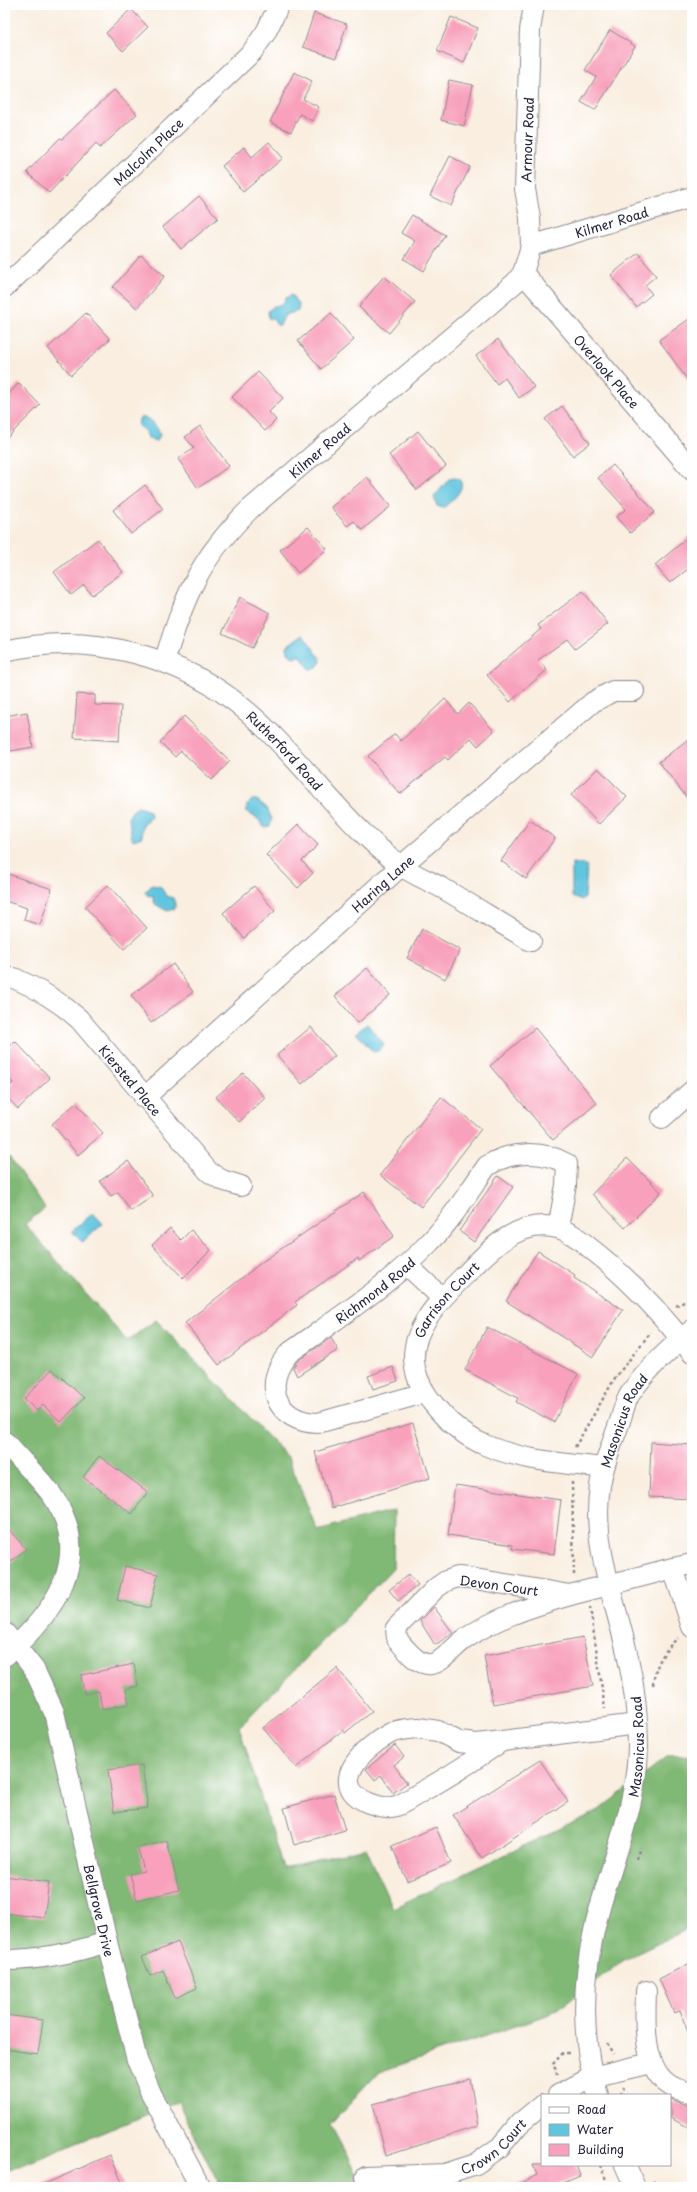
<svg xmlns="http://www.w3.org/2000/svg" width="697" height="2192" font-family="'Playpen Sans',sans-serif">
	<rect width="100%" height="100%" fill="#fff"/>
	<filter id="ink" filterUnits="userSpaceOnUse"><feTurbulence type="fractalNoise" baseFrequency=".025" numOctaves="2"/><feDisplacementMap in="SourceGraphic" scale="8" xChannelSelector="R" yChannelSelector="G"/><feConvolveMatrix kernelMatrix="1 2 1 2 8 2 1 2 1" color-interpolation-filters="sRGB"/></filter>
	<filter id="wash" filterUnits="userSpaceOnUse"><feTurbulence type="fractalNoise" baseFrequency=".012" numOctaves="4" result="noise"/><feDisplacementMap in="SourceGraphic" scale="16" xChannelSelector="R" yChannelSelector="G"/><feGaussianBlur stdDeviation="0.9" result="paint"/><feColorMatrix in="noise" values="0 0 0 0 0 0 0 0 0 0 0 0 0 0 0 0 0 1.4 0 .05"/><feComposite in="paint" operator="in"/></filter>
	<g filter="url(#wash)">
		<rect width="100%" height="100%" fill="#f9eee0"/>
		<!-- forest -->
		<polygon fill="#80b875" stroke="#516d58" points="5,1151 45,1208 25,1224 127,1341 156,1320 288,1457 317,1530 394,1510 393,1569 239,1727 283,1868 366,1848 393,1908 599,1810 668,1756 692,1755 692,1927 624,1960 550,2014 379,2072 330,2125 363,2187 220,2187 178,2102 5,2172"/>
		<!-- water -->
		<g fill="#61c5de" stroke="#42748c">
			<polygon points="292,295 299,306 298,311 285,315 280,325 277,325 273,319 269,319 268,311 274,306 282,305 286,298"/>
			<path d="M144,417C150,419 159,428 160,435L157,441L149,439L145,431L138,426L139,419Z"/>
			<path d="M455,478L460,479C466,491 451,501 443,508L437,506L434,497L449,479Z"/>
			<polygon points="303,634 320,658 321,662 316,668 310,669 300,655 294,658 288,653 287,646"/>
			<polygon points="252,800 257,800 267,808 272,819 270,826 264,827 259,820 247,812 247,805"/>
			<path d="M138,807L150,811L151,818L143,824L142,837L133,840C131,837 131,835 131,831C129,820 126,814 138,807Z"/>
			<polygon points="572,863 587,865 585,897 581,900 572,897"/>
			<polygon points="152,885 161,887 166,896 173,898 176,906 174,909 167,911 155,904 152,895 148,896 145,892"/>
			<polygon points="367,1024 383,1043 383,1046 378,1051 373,1052 356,1033"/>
			<polygon points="93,1213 103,1224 82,1242 72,1231"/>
		</g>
		<g id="blocks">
			<!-- building -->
			<g fill="#f8a0bc">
				<polygon points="131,9 148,27 123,51 106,33"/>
				<polygon points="314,13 347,24 336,58 303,47"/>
				<polygon points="451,17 478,28 464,63 437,51"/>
				<polygon points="610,30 635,46 595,110 581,102 596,77 585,70"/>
				<polygon points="294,72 312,81 303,99 319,107 312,121 300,114 291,132 270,122"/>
				<polygon points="449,80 473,85 464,126 441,120"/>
				<polygon points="114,90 137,114 100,148 96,143 49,193 27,172 60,138 62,139"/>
				<polygon points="269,142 283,158 243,192 222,166 244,147 252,157"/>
				<polygon points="450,156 470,167 451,206 430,196"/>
				<polygon points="199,196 218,218 181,249 163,227"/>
				<polygon points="412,215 445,235 424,271 404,259 415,241 401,233"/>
				<polygon points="638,253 656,276 645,285 652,294 636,307 611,275"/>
				<polygon points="141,255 165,276 137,308 113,287"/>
				<polygon points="384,276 415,302 389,333 359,307"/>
				<polygon points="86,313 110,339 71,375 48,348"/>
				<polygon points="331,313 354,340 321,369 298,341"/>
				<polygon points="692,317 692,386 659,340"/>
				<polygon points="498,339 534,387 519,398 505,378 497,384 476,356"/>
				<polygon points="258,372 283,398 269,412 276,420 265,431 232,397"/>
				<polygon points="19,383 40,405 5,440 5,398"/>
				<polygon points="562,406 590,443 573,456 545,419"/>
				<polygon points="200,426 229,466 198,488 178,459 194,448 185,437"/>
				<polygon points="418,431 446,466 417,490 389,455"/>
				<polygon points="613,465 655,512 630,533 616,517 626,509 598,478"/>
				<polygon points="367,477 391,506 362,530 354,521 347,526 331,507"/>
				<polygon points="145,485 163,509 131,534 113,510"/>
				<polygon points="308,527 327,549 298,573 280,550"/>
				<polygon points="692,534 692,566 670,583 655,565"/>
				<polygon points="98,539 123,572 92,595 84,585 71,595 54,572"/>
				<polygon points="583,591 608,624 575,649 567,639 538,660 547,670 510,702 487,675 541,629 538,625"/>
				<polygon points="240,597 270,613 252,648 222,633"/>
				<polygon points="77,694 95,695 95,705 121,706 119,741 74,738"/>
				<polygon points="445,699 458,714 469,703 494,731 478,746 471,738 448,760 445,757 400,794 368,756 395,734 401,741"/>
				<polygon points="27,712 33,747 5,752 5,716"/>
				<polygon points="184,716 230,761 212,780 181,751 175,757 160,742"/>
				<polygon points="692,736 692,804 659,762"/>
				<polygon points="598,768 627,797 599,824 571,795"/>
				<polygon points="530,820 555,838 526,879 501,861"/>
				<polygon points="298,824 318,845 302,861 313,873 298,888 266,855"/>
				<polygon points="5,873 52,889 40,925 24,920 27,908 5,901"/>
				<polygon points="108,885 147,928 124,949 85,907"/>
				<polygon points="254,886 275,911 244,938 223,913"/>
				<polygon points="422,929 460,950 445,979 407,958"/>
				<polygon points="173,964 193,992 151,1023 131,995"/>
				<polygon points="367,968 390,995 358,1023 335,996"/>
				<polygon points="311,1027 335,1056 302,1084 277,1055"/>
				<polygon points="535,1028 597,1103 553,1140 490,1066"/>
				<polygon points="15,1041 50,1078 18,1109 5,1095 5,1091 13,1083 5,1074 5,1051"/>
				<polygon points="243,1073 265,1098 239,1122 216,1097"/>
				<polygon points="441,1097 481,1129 421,1207 380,1175"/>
				<polygon points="76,1103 103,1133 78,1155 52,1124"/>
				<polygon points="627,1158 661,1192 625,1228 592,1194"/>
				<polygon points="128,1161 153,1196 131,1211 118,1192 111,1196 100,1181"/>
				<polygon points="498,1176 513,1187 474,1242 459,1231"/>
				<polygon points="364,1192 394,1236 359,1261 358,1258 295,1302 297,1305 219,1365 185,1323 262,1262"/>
				<polygon points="170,1228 181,1240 191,1230 211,1250 183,1278 152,1245"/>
				<polygon points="538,1251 575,1275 574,1278 623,1310 593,1357 506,1301"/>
				<polygon points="487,1327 578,1374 554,1422 516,1402 518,1398 465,1370"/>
				<polygon points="331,1338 338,1350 297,1376 293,1368 297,1361"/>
				<polygon points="393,1367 398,1381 373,1389 368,1376"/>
				<polygon points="52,1369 84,1398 61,1422 43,1405 37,1411 24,1399"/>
				<polygon points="413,1423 430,1478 332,1508 315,1452"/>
				<polygon points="651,1442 692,1445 692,1499 649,1497"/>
				<polygon points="99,1456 148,1492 132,1514 83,1477"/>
				<polygon points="455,1485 561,1500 554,1554 512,1549 513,1545 448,1535"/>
				<polygon points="5,1525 26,1549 5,1567"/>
				<polygon points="125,1566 158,1574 150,1608 117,1600"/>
				<polygon points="409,1574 418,1585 398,1601 389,1590"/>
				<polygon points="434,1607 453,1633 435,1645 420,1621"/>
				<polygon points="583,1637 593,1686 493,1704 484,1656"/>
				<polygon points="134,1664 138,1686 126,1689 129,1704 102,1709 99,1691 84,1694 81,1675"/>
				<polygon points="337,1668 372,1711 345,1733 343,1730 296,1768 263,1728"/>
				<polygon points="395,1745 404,1757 394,1765 407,1783 393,1793 381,1775 375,1780 366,1769"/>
				<polygon points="540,1760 568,1802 482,1858 453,1815"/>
				<polygon points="142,1765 148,1808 114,1812 108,1770"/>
				<polygon points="334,1794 345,1830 294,1845 284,1808"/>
				<polygon points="436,1827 451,1863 407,1881 392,1846"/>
				<polygon points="167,1841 179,1890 137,1900 130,1874 144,1871 138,1848"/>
				<polygon points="5,1876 49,1882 44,1918 5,1913"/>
				<polygon points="178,1942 197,1988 175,1998 163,1970 150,1976 142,1957"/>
				<polygon points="692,1962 692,2039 691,2040 680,2011 674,2013 659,1979"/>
				<polygon points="5,2015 43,2020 38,2054 5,2049"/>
				<polygon points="470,2079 478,2126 386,2156 373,2104"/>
				<polygon points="670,2099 692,2107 692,2129 670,2118"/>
				<polygon points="110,2155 124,2187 38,2187"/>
				<polygon points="533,2165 576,2165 580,2176 554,2187 513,2187 537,2175"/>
			</g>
		</g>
	</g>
	<g filter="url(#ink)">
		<use href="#blocks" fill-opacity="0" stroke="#8e888e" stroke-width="1"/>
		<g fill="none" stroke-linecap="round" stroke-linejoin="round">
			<!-- street casing -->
			<g stroke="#8e888e" stroke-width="22">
				<g id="street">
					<path id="s1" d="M531,246L692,197"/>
					<path id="s2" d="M523,273L692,470"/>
					<path id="s3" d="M5,287L252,52L266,32L279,5"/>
					<path id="s4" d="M5,651C90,631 184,656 249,713C303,760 342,822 400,865C413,875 430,881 444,889C473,906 502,924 531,941"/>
					<path id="s5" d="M164,662C186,594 198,560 250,509L516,282L523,273L531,246L530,218L525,189L530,30L534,5"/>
					<path id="s6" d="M14,978C39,989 59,1001 79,1019L209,1172L222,1180L241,1186"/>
					<path id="s7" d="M144,1098L401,866L593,702L613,691H634"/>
					<polyline points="662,1118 692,1091"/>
					<polyline points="407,1265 442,1298"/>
					<path id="s8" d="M424,1393L318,1423C276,1422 261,1384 289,1353C338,1318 389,1285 430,1242C452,1220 469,1191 487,1166C510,1151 543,1150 567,1164L566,1185L558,1228"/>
					<path d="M5,1442C20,1460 38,1476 52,1495C96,1558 53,1614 5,1656"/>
					<path id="s9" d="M603,1468C564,1463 522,1461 485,1445C466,1437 448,1422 435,1406C390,1353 425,1314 466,1274C490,1249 519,1218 558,1228C571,1232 580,1240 590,1248C629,1278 662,1314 692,1353"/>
					<polyline points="692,1564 673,1568 692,1627"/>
					<path d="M458,1577L469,1578L570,1595C535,1606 496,1617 465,1639C455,1645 443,1663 431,1664C417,1666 405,1648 397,1639L396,1628L436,1588L446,1581Z"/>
					<polyline points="570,1595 673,1568"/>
					<path id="s10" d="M5,1633L34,1669L54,1712L107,1942L137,2060L151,2093L200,2187"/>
					<path d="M418,1728L438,1731L459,1742L477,1744L502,1741C476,1759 450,1776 423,1791C414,1796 405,1803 396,1806C388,1809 377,1806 369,1803C325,1785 363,1748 389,1734C398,1729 408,1729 418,1728Z"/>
					<polyline points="502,1741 637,1724"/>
					<path d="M5,1960C41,1960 73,1953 107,1942"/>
					<path d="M646,1991C645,2029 641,2088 692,2092"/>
					<polyline points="558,2095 592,2077 651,2063"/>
					<path id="s11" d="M598,2095C581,2043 582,1984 594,1931C608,1868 637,1811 638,1746C638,1715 634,1684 627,1653C615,1598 591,1544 600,1486C603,1464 613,1442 620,1421C623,1412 625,1402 630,1394C646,1370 669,1349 692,1330"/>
					<polyline points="625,2165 635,2187"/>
					<path id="s12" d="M366,2177L445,2174L476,2164L500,2147L519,2124L542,2105"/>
				</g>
			</g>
			<!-- path -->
			<g stroke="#8e888e" stroke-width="2.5" stroke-dasharray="3 3" stroke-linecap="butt">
				<polyline points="676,1306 692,1298"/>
				<polyline points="575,1447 615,1378 651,1332"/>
				<polyline points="572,1482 574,1575"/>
				<polyline points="590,1607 605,1709"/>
				<path d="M653,1685C655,1666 663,1651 678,1638"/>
				<polyline points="636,1859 640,1847"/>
				<polyline points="607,2043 613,2054"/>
				<polyline points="558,2075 553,2064 563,2053 571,2053"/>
				<polyline points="621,2095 624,2088"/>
				<polyline points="600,2165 605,2177 607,2187"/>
				<polyline points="653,2181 657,2187"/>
			</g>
			<!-- street -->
			<use href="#street" stroke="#fff" stroke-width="20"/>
		</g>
	</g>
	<g text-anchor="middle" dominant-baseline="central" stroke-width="3" stroke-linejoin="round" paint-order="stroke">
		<!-- street labels -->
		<g font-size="13" fill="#22223b" stroke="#fff">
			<text stroke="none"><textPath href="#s5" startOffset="674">Armour Road</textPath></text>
			<text stroke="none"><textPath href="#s3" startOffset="197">Malcolm Place</textPath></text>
			<text stroke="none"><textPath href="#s1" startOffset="84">Kilmer Road</textPath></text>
			<text stroke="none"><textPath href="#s2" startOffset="129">Overlook Place</textPath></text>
			<text stroke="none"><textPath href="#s5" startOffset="269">Kilmer Road</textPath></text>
			<text stroke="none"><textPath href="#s4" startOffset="313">Rutherford Road</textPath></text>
			<text stroke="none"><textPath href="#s7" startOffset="321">Haring Lane</textPath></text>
			<text stroke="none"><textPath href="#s6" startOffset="157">Kiersted Place</textPath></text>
			<text stroke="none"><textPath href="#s8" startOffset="317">Richmond Road</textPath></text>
			<text stroke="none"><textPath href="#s9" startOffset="307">Garrison Court</textPath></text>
			<text stroke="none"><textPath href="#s11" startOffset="691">Masonicus Road</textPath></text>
			<text transform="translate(499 1585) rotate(8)">Devon Court</text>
			<text stroke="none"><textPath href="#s11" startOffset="356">Masonicus Road</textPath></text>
			<text stroke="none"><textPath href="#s10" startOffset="297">Bellgrove Drive</textPath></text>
			<text stroke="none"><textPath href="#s12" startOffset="136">Crown Court</textPath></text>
		</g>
	</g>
	<!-- margin -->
	<rect width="697" height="2192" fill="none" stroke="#fff" stroke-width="20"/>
	<!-- legend -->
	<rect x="541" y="2094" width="130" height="72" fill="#ffffff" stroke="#a7a7b1"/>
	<rect x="549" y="2107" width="20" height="6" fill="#ffffff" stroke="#a7a7b1"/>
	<text x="577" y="2114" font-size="12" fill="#22223b">Road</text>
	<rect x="549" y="2124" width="20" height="12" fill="#61c5de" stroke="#a7a7b1"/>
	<text x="577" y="2134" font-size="12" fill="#22223b">Water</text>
	<rect x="549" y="2144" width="20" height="12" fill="#f8a0bc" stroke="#a7a7b1"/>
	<text x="577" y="2154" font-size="12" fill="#22223b">Building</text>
</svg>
